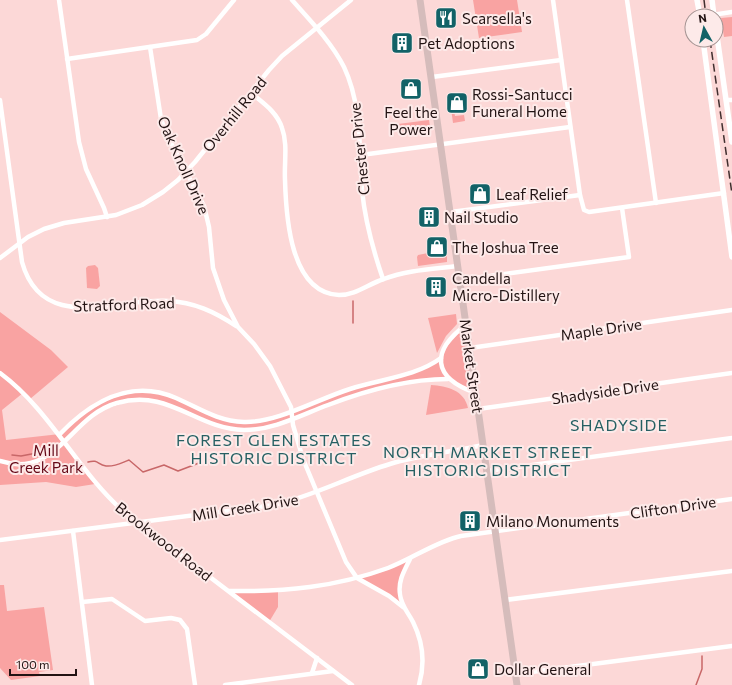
<svg xmlns="http://www.w3.org/2000/svg" width="732" height="685" font-family="Commissioner,sans-serif">
	<rect width="100%" height="100%" fill="#fcd8d7"/>
	<!-- green -->
	<g fill="#f9a3a2">
		<polygon points="473,0 517,0 522,32 479,38"/>
		<polygon points="732,17 732,36 724,37 721,18"/>
		<polygon points="461,92 461,94 456,95 456,99 452,100 455,116 464,115 465,121 453,123 449,94"/>
		<polygon points="429,120 430,127 399,132 398,124"/>
		<polygon points="443,250 443,252 447,251 447,262 418,266 417,257 418,255"/>
		<polygon points="95,265 98,268 100,286 97,289 87,288 86,268 88,266"/>
		<polygon points="0,312 51,350 68,367 30,399 23,393 2,410 6,440 60,434 89,408 128,392 159,393 232,421 269,419 323,398 417,371 441,358 442,352 467,324 476,393 448,379 398,383 258,429 220,427 171,405 133,400 97,412 65,442 95,484 76,487 46,482 0,485"/>
		<polygon points="456,314 457,324 446,336 437,353 428,318"/>
		<path d="M431,385C447,386 464,390 468,408L426,415Z"/>
		<polygon points="410,559 401,578 403,607 357,578"/>
		<polygon points="0,585 4,585 7,611 44,607 53,670 39,672 40,676 11,680 0,668"/>
		<polygon points="229,591 278,591 278,607 269,622"/>
	</g>
	<g fill="none" stroke-linecap="round" stroke-linejoin="round">
		<!-- stream -->
		<g stroke="#c86768" stroke-width="1.5">
			<polyline points="353,323 353,301"/>
			<polyline points="12,455 21,456 42,452"/>
			<path d="M88,462C99,459 97,465 106,466C115,467 121,463 129,460L143,472L164,465L178,471L199,463L213,464"/>
			<polyline points="54,463 63,472 69,471 75,467"/>
			<polyline points="696,685 702,669 702,656"/>
		</g>
		<!-- minor -->
		<g stroke="#fff" stroke-width="4.5">
			<polyline points="59,0 79,142 86,169 104,208 107,217"/>
			<path d="M292,0C310,20 332,43 344,67C362,105 359,149 362,190C365,221 373,250 383,279"/>
			<polyline points="553,0 580,195 584,210 589,212 724,193"/>
			<polyline points="627,0 656,203"/>
			<polyline points="705,16 732,12"/>
			<polyline points="150,47 161,119 168,137 204,206 209,227 213,268 224,300 238,327 254,344 270,366 291,407 293,425 303,459 346,562 357,578 389,596 403,607"/>
			<polyline points="67,59 197,40 206,34 234,0"/>
			<polyline points="432,77 561,60"/>
			<path d="M251,93C263,103 277,112 282,128C288,144 284,163 285,180C286,216 290,293 339,295C356,295 368,284 384,279C407,270 434,269 458,266"/>
			<path d="M0,100L22,262C42,334 116,298 168,301C194,302 215,312 236,326"/>
			<polyline points="726,100 732,100"/>
			<polyline points="361,155 570,127"/>
			<polyline points="451,212 580,195"/>
			<polyline points="0,258 28,237 44,229 64,223 116,215 142,205 163,192 178,180 195,162 269,70 282,56 351,0"/>
			<polyline points="460,280 629,257 622,208"/>
			<path d="M467,324C430,351 432,378 476,393"/>
			<polyline points="470,348 732,310"/>
			<path d="M0,373C51,411 76,469 123,511L352,685"/>
			<polyline points="478,409 732,373"/>
			<path d="M60,434C91,402 130,378 176,398C199,408 217,421 244,422C277,423 318,399 350,389C380,379 415,377 441,358"/>
			<path d="M0,461C57,479 70,416 117,403C169,388 196,429 244,430C274,430 301,415 328,405C367,390 406,379 448,379"/>
			<polyline points="487,471 732,438"/>
			<polyline points="73,531 92,685"/>
			<path d="M0,540L274,505C314,496 350,476 390,464C420,455 452,452 483,445"/>
			<path d="M410,559C404,571 398,581 400,594C401,606 408,612 413,622C423,642 425,664 419,685"/>
			<path d="M229,591C284,592 336,587 388,568C412,559 437,541 461,536L732,499"/>
			<polyline points="505,600 732,571"/>
			<polyline points="82,602 112,599 145,621 171,618 180,620 187,629 195,685"/>
			<polyline points="312,673 317,658"/>
			<polyline points="516,674 732,646"/>
			<polyline points="225,685 333,671"/>
		</g>
		<!-- tertiary -->
		<g stroke="#fff" stroke-width="5.5">
			<polyline points="697,0 700,16"/>
			<polyline points="712,0 714,16"/>
			<polyline points="716,29 732,142"/>
			<polyline points="703,40 732,257"/>
		</g>
		<!-- primary -->
		<polyline stroke="#d5bcbb" stroke-width="7" points="420,0 517,685"/>
		<!-- rail -->
		<g stroke="#412f2f" stroke-width="1.5" stroke-dasharray="8 4" stroke-linecap="butt">
			<polyline points="704,0 706,16"/>
			<polyline points="710,40 732,194"/>
		</g>
	</g>
	<!-- icons -->
	<defs>
		<g id="restaurant-square" transform="scale(1.15)"><rect x="-9" y="-9" width="18" height="18" rx="4" fill="#126267" stroke="#fdeae9"/><path d="M-5-6h1v4h1v-4h1v4h1v-4h1v5L-1.5 .5V6h-2V.5L-5-1ZM5-6V6H3V1.5H1.5Q1.5-4 5-6Z" fill="#fff"/></g>
		<g id="building-square" transform="scale(1.15)"><rect x="-9" y="-9" width="18" height="18" rx="4" fill="#126267" stroke="#fdeae9"/><path d="M-4-6H4V6H1V3H-1V6H-4ZM-2.5-4.3h1.7v1.8h-1.7ZM.8-4.3h1.7v1.8H.8ZM-2.5-1h1.7V.8h-1.7ZM.8-1h1.7V.8H.8Z" fill="#fff"/></g>
		<g id="shop-square" transform="scale(1.15)"><rect x="-9" y="-9" width="18" height="18" rx="4" fill="#126267" stroke="#fdeae9"/><path d="M-5-2.5h2.3a2.7 3.5 0 0 1 5.4 0H5L5.5 6h-11ZM-1.5-2.5h3a1.5 2.3 0 0 0-3 0Z" fill="#fff"/></g>
	</defs>
	<g fill-rule="evenodd">
		<use href="#restaurant-square" x="446" y="18"/>
		<use href="#building-square" x="402" y="43"/>
		<use href="#shop-square" x="411" y="89"/>
		<use href="#shop-square" x="457" y="103"/>
		<use href="#shop-square" x="480" y="194"/>
		<use href="#building-square" x="429" y="217"/>
		<use href="#shop-square" x="437" y="247"/>
		<use href="#building-square" x="436" y="287"/>
		<use href="#building-square" x="470" y="521"/>
		<use href="#shop-square" x="478" y="669"/>
	</g>
	<g text-anchor="middle" dominant-baseline="central" stroke-width="4" stroke-linejoin="round" paint-order="stroke">
		<!-- poi labels -->
		<g font-size="15" fill="#221313" stroke="#fdeae9" text-anchor="start">
			<text x="462" y="18">Scarsella's</text>
			<text x="418" y="43">Pet Adoptions</text>
			<text x="472" y="94">Rossi-Santucci<tspan x="472" dy="17">Funeral Home</tspan></text>
			<text x="411" y="112" text-anchor="middle">Feel the<tspan x="411" dy="17">Power</tspan></text>
			<text x="496" y="194">Leaf Relief</text>
			<text x="444" y="217">Nail Studio</text>
			<text x="452" y="247">The Joshua Tree</text>
			<text x="452" y="278">Candella<tspan x="452" dy="17">Micro-Distillery</tspan></text>
			<text x="486" y="521">Milano Monuments</text>
			<text x="494" y="669">Dollar General</text>
		</g>
		<!-- street labels -->
		<g font-size="15" fill="#221313" stroke="#fdeae9">
			<text transform="translate(234 114) rotate(-51)">Overhill Road</text>
			<text transform="translate(359 149) rotate(-96)">Chester Drive</text>
			<text transform="translate(184 165) rotate(66)">Oak Knoll Drive</text>
			<text transform="translate(124 304) rotate(-2)">Stratford Road</text>
			<text transform="translate(601 329) rotate(-8)">Maple Drive</text>
			<text transform="translate(472 366) rotate(82)">Market Street</text>
			<text transform="translate(605 391) rotate(-8)">Shadyside Drive</text>
			<text transform="translate(245 507) rotate(-9)">Mill Creek Drive</text>
			<text transform="translate(673 507) rotate(-8)">Clifton Drive</text>
			<text transform="translate(164 541) rotate(38)">Brookwood Road</text>
		</g>
		<!-- park labels -->
		<g font-size="15" fill="#650817" stroke="#fdeae9">
			<text x="46" y="450">Mill<tspan x="46" dy="17">Creek Park</tspan></text>
		</g>
		<!-- neighbourhood labels -->
		<g font-size="16" letter-spacing="1" fill="#266063" stroke="#fdeae9">
			<text x="619" y="424">SHADYSIDE</text>
			<text x="274" y="439">FOREST GLEN ESTATES<tspan x="274" dy="18">HISTORIC DISTRICT</tspan></text>
			<text x="488" y="451">NORTH MARKET STREET<tspan x="488" dy="18">HISTORIC DISTRICT</tspan></text>
		</g>
	</g>
	<!-- north arrow -->
	<g transform="translate(704 28) rotate(352)"><circle r="19" fill="#fdeae9" stroke="#a59493"/>
	<path d="M0-3L7 15L0 10L-7 15Z" fill="#126267"/>
	<text y="-6" font-size="11" font-weight="bold" text-anchor="middle" fill="#221313">N</text>
	</g>
	<!-- scale -->
	<path d="M10 669v6h66v-6" fill="none" stroke="#221313" stroke-width="2"/>
	<text x="16" y="669" font-size="12" fill="#221313" stroke="#fdeae9" stroke-width="3" paint-order="stroke">100 m</text>
</svg>
